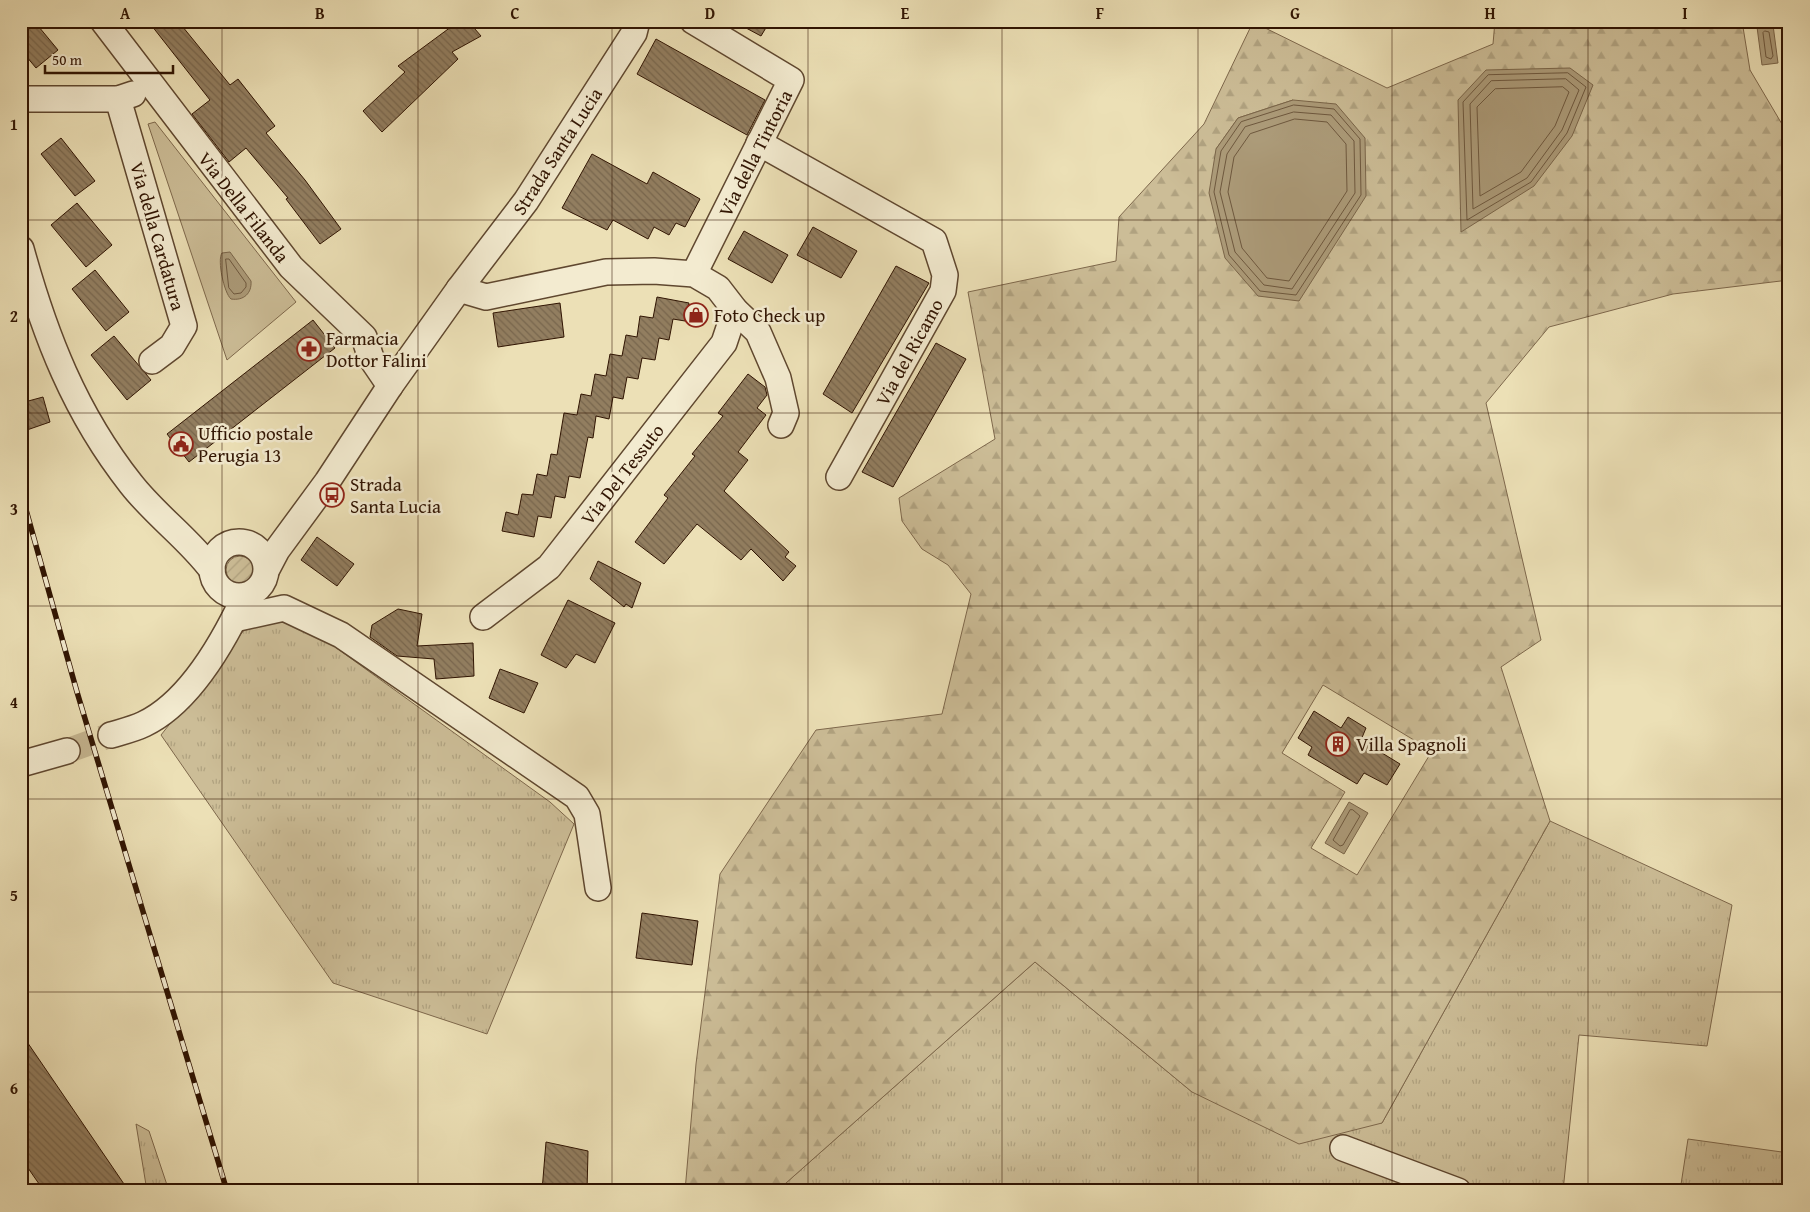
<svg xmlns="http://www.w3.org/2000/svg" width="1810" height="1212" font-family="'Gentium Book Plus',serif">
	<defs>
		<pattern id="grass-tufts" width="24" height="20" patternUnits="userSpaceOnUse" patternTransform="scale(1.25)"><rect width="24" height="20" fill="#ccbd97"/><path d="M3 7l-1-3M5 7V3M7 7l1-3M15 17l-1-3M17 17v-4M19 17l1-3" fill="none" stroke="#b0a280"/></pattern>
		<pattern id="forest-firs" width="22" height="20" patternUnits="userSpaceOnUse" patternTransform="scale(1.25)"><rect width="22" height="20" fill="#ccbd97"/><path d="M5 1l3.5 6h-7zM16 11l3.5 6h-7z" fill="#b0a280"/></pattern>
		<pattern id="garden-furrows" width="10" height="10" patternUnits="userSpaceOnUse" patternTransform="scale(1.25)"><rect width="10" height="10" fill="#ccbd97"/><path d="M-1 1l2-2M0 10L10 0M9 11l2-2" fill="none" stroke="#b0a280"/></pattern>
		<pattern id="building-back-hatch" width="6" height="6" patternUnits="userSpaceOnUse" patternTransform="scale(1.25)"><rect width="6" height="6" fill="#927e60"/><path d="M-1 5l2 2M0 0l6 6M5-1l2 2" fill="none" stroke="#78664d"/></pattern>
	</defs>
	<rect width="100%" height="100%" fill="#ece0b6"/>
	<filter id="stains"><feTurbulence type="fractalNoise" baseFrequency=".004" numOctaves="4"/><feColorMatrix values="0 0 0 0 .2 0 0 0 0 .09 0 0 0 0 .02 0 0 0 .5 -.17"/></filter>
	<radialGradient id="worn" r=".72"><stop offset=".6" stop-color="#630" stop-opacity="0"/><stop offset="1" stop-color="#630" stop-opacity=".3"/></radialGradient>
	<!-- grass -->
	<g fill="url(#grass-tufts)" stroke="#7e684c">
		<polygon points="288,613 550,802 574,824 487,1034 333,983 161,735 248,625"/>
		<polygon points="1550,821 1732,905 1707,1046 1579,1035 1563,1191 777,1191 1035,962 1192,1092 1382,1123"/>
		<polygon points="136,1124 149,1131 169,1191 147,1191"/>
		<polygon points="1688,1139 1789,1153 1789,1191 1680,1191"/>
	</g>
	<!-- forest -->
	<path fill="url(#forest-firs)" stroke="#7e684c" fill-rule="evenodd" d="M1495,21H1742L1750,70L1789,136V280L1673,294L1549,327L1486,403L1541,640L1501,667L1550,821L1382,1123L1299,1144L1192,1092L1035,962L777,1191H685L696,1064L720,874L816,730L942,714L971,594L948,565L922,549L902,521L899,498L995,439L968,292L1116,261L1119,217L1204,124L1253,22L1387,88L1493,44ZM1293,100L1216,149L1238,118ZM1323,685L1432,751L1357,875L1311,848L1345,792L1282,753Z"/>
	<!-- park -->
	<polygon fill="#ccbd97" stroke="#7e684c" points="155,122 296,302 227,360 148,124"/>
	<!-- garden -->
	<circle fill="url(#garden-furrows)" stroke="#7e684c" cx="240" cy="570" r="14"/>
	<!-- water -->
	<g fill="#ac9b79" stroke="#7a6549">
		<polygon points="1773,25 1778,63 1762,65 1757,27"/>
		<polygon points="1570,68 1593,85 1572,136 1534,186 1461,232 1458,100 1486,70"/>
		<polygon points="1293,100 1336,104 1365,138 1366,196 1299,301 1258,296 1225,258 1209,193 1216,149 1238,118"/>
		<path d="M230,252L251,281C252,293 244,301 231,299C224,293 217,260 222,253Z"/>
		<polygon points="1349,802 1368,813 1344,854 1325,843"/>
	</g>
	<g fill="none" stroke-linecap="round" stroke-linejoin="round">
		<!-- shore -->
		<g stroke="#6e583e" stroke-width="1">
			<polygon points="1765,31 1769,32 1773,56 1771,59 1766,57 1763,33"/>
			<polygon points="1568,73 1586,87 1567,133 1531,182 1467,220 1463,102 1488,75"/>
			<polygon points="1566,79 1579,90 1562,130 1527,178 1473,209 1470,104 1491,81"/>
			<polygon points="1563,87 1569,92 1555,126 1521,172 1480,196 1477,107 1495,89"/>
			<polygon points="1294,105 1334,109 1360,139 1361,195 1296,295 1260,291 1229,255 1214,192 1221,151 1241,122"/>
			<polygon points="1294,112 1331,115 1354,141 1355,193 1292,289 1264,285 1235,252 1220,192 1227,154 1245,127"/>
			<polygon points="1295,119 1327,122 1346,144 1347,191 1289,281 1267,278 1242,248 1228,192 1234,157 1250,134"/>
			<polygon points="226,259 229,259 246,283 246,287 241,293 234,294 229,288"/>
			<polygon points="1353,810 1360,816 1343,845 1340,846 1333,840 1350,810"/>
		</g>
	</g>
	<!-- building -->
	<g fill="url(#building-back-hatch)" stroke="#301402">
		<polygon points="21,21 34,21 58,50 36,68 21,50"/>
		<polygon points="148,21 178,21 230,85 238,79 275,126 266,133 305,180 341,229 320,244 286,199 288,198 246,148 229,162 192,114 210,100"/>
		<polygon points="459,21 468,21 481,36 452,52 458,59 382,132 363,111 405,72 398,66"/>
		<polygon points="733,21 770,21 761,36"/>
		<polygon points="656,39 765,100 747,135 637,74"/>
		<polygon points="61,138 95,181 75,196 41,154"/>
		<polygon points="592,154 647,184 653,172 700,199 685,227 676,223 669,235 654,227 648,239 613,220 607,230 562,208"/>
		<polygon points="77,203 112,245 86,267 51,225"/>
		<polygon points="813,227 857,251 841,278 797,255"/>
		<polygon points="744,231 788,255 772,283 728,259"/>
		<polygon points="896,266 929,283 852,413 823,394"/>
		<polygon points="95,270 129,312 106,331 72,289"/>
		<polygon points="657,297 689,303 685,321 673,319 669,340 659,338 655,360 642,358 638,379 627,377 623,399 613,397 609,419 596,416 593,438 588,437 580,478 569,476 565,498 555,496 551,518 538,516 534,537 502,531 506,512 518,515 522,494 533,495 537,474 547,476 551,454 557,455 564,413 577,415 581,394 591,396 595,374 606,376 610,354 622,356 626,335 637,337 640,316 653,318"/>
		<polygon points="560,303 564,337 498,347 493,313"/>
		<polygon points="313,320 335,348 189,462 167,434"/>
		<polygon points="114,336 151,380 127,400 91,355"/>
		<polygon points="936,343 966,359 893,487 862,472"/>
		<polygon points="748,374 765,387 767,395 757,408 766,415 738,452 748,460 724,491 789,552 785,557 796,566 783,581 751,549 741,560 697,524 664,564 635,542 668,498 664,495 695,456 692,454 723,416 718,413"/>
		<polygon points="43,397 50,422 24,431 21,424 21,403"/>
		<polygon points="317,537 354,564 337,586 301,560"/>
		<polygon points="598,561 641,583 632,608 626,604 624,607 590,579"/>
		<polygon points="568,600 615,623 595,663 576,654 566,668 541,655"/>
		<polygon points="398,609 422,614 417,646 473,643 474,676 436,679 434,659 397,656 370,637 372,625"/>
		<polygon points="500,669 538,683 524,713 489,698"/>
		<polygon points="1314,711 1341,728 1348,717 1366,728 1361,740 1400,764 1387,785 1364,773 1357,784 1308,755 1312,747 1298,738"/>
		<polygon points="642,913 698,921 692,965 636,958"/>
		<polygon points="21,1033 124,1184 113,1191 44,1191 21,1158"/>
		<polygon points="546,1142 588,1151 587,1191 542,1191"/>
	</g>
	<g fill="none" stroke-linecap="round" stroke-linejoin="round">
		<!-- minor-tunnel -->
		<polyline stroke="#c6b792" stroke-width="25" stroke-dasharray="25 12" stroke-linecap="butt" points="67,751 111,735"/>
		<!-- minor casing -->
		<g stroke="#5f472f" stroke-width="28">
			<g id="minor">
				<polyline points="103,21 291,267 364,337 371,358 390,386"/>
				<polyline points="693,21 791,80 694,274"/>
				<polyline points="21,99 118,99 133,94"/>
				<polyline points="118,99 184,326 172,346 152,361"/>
				<polyline points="759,143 934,241 945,275 943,291 839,477"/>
				<path d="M21,249C45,336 75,413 131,484C156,516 188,538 212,570"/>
				<polyline points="459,289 486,297 606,272 654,271 694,274 718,288 735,310 758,332 778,378 786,413 781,425"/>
				<circle cx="239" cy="569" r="27"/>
				<polyline points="267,569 277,550 327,482 390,386 459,289 526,201 634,33 637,21"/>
				<polyline points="483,617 549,567 724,343 735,310"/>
				<polyline points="234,619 284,608 341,635 577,797 587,814 598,888"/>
				<path d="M111,735C121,732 134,729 144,724C190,702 224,641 245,596"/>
				<polyline points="21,764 67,751"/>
				<polyline points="1343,1148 1458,1191"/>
			</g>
		</g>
		<!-- minor -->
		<use href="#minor" stroke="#f3ebd0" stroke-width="25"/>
		<!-- rail casing -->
		<g stroke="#301402" stroke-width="5.5">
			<polyline id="rail" points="21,492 77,692 227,1191"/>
		</g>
		<!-- rail -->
		<use href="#rail" stroke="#f3ebd0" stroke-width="4" stroke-dasharray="11" stroke-linecap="butt"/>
	</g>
	<!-- grid -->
	<path fill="none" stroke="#301402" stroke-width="1" stroke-opacity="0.55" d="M222,21V1191M418,21V1191M612,21V1191M808,21V1191M1002,21V1191M1198,21V1191M1392,21V1191M1588,21V1191M21,220H1789M21,413H1789M21,606H1789M21,799H1789M21,992H1789"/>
	<!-- icons -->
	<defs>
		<g id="shop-ring" transform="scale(1.25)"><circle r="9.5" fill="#f3ebd0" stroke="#8f2418" stroke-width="1.5"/><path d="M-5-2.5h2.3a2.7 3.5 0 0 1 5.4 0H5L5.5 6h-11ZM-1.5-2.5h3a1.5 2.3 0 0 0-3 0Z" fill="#8f2418"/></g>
		<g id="pharmacy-ring" transform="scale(1.25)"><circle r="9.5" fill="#f3ebd0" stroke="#8f2418" stroke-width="1.5"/><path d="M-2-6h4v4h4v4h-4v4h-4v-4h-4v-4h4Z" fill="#8f2418"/></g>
		<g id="civic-ring" transform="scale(1.25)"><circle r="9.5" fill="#f3ebd0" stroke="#8f2418" stroke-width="1.5"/><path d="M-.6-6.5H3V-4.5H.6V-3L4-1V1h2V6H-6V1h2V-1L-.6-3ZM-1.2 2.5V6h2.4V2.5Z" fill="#8f2418"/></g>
		<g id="bus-ring" transform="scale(1.25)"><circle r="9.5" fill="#f3ebd0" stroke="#8f2418" stroke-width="1.5"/><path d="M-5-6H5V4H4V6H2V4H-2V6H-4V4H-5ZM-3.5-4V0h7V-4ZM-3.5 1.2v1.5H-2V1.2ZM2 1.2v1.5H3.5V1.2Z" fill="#8f2418"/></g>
		<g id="building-ring" transform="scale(1.25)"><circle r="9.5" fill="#f3ebd0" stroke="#8f2418" stroke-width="1.5"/><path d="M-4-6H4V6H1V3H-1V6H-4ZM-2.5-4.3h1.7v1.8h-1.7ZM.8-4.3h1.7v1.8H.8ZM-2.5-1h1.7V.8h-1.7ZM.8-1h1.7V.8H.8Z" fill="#8f2418"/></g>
	</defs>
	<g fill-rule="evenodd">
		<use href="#shop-ring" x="696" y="315"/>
		<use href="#pharmacy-ring" x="309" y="349"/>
		<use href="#civic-ring" x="181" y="444"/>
		<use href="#bus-ring" x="332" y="495"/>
		<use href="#building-ring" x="1338" y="744"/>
	</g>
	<g text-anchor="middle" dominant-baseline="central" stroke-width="5" stroke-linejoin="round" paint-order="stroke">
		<!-- street labels -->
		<g font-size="19" fill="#301402" stroke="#f3ebd0">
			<text transform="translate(557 151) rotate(-57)">Strada Santa Lucia</text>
			<text transform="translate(755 153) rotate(-63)">Via della Tintoria</text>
			<text transform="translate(244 207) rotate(52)">Via Della Filanda</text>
			<text transform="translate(158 236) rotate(74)">Via della Cardatura</text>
			<text transform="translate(909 352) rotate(-61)">Via del Ricamo</text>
			<text transform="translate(622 474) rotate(-52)">Via Del Tessuto</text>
		</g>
		<!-- poi labels -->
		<g font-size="19" fill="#301402" stroke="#f3ebd0" text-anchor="start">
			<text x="714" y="315">Foto Check up</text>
			<text x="326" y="338">Farmacia<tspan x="326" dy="22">Dottor Falini</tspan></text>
			<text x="198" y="433">Ufficio postale<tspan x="198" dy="22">Perugia 13</tspan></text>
			<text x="350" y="484">Strada<tspan x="350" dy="22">Santa Lucia</tspan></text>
			<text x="1356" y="744">Villa Spagnoli</text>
		</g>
	</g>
	<!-- margin -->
	<rect width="1810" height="1212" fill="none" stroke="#ece0b6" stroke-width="55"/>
	<!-- scale -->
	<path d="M45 65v8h128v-8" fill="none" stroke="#301402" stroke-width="2.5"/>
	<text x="52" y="65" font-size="15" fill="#301402" stroke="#f3ebd0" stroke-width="4" paint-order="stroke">50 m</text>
	<rect x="28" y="28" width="1754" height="1156" fill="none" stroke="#301402" stroke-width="2"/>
	<g font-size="16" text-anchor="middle" font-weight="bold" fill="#301402">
		<text x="125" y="19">A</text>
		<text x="320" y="19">B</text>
		<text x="515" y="19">C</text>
		<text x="710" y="19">D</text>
		<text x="905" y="19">E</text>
		<text x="1100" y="19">F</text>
		<text x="1295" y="19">G</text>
		<text x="1490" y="19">H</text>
		<text x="1685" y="19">I</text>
		<text x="14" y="130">1</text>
		<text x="14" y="322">2</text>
		<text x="14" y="515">3</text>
		<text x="14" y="708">4</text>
		<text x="14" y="901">5</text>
		<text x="14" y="1094">6</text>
	</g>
	<rect width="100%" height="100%" filter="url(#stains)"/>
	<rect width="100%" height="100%" fill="url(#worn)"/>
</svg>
